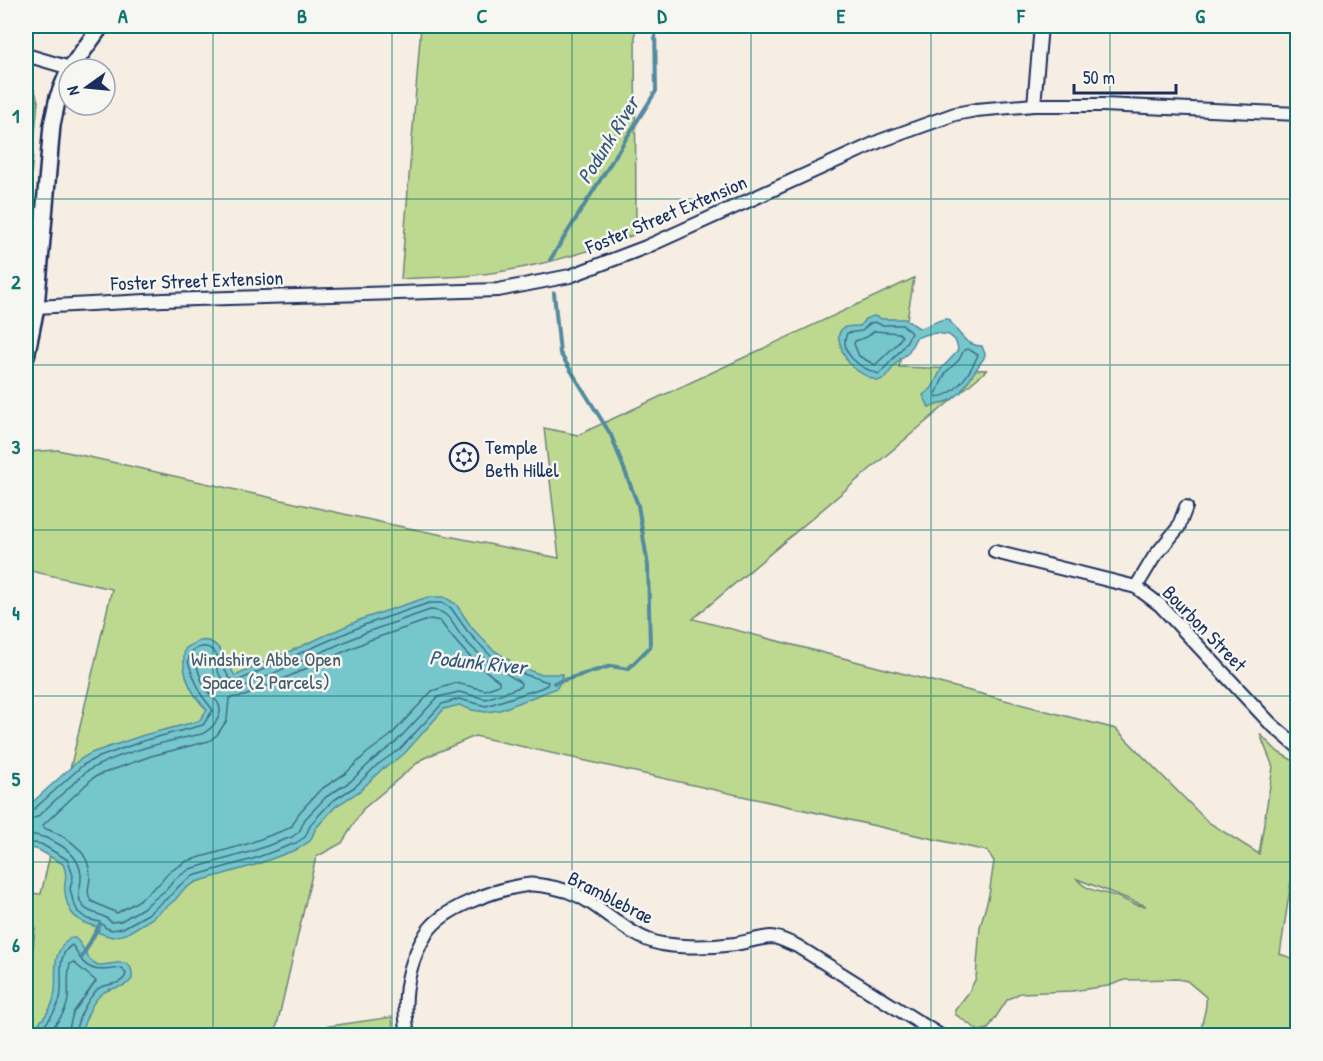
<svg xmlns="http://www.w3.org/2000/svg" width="1323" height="1061" font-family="'Patrick Hand',sans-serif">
	<rect width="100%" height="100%" fill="#f6ede3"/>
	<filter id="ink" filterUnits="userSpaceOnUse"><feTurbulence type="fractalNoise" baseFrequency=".0167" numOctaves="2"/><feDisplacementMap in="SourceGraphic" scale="12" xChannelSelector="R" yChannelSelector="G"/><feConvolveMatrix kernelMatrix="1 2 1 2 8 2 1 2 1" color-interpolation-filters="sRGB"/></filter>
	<g filter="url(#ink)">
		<!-- green -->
		<g fill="#bdd990" stroke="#6c8477" stroke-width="1.5" fill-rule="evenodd">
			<path d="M421,26H635L636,234C584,254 531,269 475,275C450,278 425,277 401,279Z"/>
			<polygon points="26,82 35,91 38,101 26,230"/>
			<path d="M914,278L899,367L987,370L693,619L1116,729L1208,822L1259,854L1273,767L1260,734L1278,752L1297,763V842L1280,954L1297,960V1035H1202C1199,1023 1208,1011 1206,997L1187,981L1178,979L1125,980L1108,986L1072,991L1020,993L1007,1000L988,1029L979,1031L955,1014V1010L969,992L976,978L980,927L989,895L994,861L987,851L475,736L422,759L363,809L342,843L316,857L275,1034L392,1017L393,1028L344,1036L26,1035L35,926L26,925V893L41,894L112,589L26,570V452L58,450L393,525L559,558L544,428L578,435ZM1077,879L1146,906C1135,906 1128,901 1118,897C1103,891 1088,893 1077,879Z"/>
		</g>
		<!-- water -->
		<g fill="#76c7cc" stroke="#528aa0" stroke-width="1.5">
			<path d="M874,316L882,319H905L919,328C929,327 939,318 948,319C959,331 964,346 982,346L985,354L984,358L960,393L949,401L929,407L923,395L932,388L942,368L957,352L958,348L955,340L949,335L936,333L924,335L916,338L908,353L898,361L885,378L878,381C857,373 845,365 840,343C838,338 838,333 842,329C846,325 854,327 860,326L865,319Z"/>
			<path d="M428,597H444L456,604L472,628L492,649L518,666L539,674H563L557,688L500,710L486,712L472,710L459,705L444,709L404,754L381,770L360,791L336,806L316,828L310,841L298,849L255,865L196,882L184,889L175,900L151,919L126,934L112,937L99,933L98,927C77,923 67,913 65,892C63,879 69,880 63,864L39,850L26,847V808L79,760L91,753L144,735L199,721L207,710C191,694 180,672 185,649C215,626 222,654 235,676L362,619Z"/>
			<path d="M70,938H75C86,947 83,958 98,965C113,966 134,953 132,979C124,990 112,986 103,993C90,1002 85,1023 80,1035H27C38,1024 51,1013 54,997C59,974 48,956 70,938Z"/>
		</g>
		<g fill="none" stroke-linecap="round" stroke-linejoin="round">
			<!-- shore -->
			<g stroke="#3f6c8a" stroke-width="1.5">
				<path d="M874,322L882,325H903L911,333C904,349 890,362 879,374C862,369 838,354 847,333L862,331L869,324Z"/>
				<polygon points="874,331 899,333 902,336 897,344 875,365 859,356 854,344 855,341 867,337"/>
				<path d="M968,349L978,355C971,371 956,396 937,397L936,394L946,372L959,360L964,350Z"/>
				<path d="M431,619L440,621C458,646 474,663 499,681V685L485,690L456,683L432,691L390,736L367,753L346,773L320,790L299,813L292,826L287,829L247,844L187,861L169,872L160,883L138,901L117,913L91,901C86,892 89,887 90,878C91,851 66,836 44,828L43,825L93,778L101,774L151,756L209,741L217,735L227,720L229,698L245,696L370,640Z"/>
				<path d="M26,813L32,811L83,765L94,759L146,740L203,725L213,710L202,696L192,673L188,662L190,653C212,634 221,662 229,678L237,681L364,625L429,603H442L451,608L468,632L488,653L514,671L548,682L547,685L541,688L486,706L459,699L442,704L400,749L377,765L356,786L331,802L311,824L305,837L296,843L253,859L193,876L180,885L171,895L148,914L123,928L112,930L106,928L100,922L87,919L78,912L73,901L70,889L73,876L68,860L41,844L26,842"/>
				<path d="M26,821L37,817L87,771C118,753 167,741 202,734C212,729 225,715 218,703C216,699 211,696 208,692C202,684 198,671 196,661L200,655C216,655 217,675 226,686L238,689L367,632L430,610C450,610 451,624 463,638C482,660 499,668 521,683L520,687L486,699L459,692L438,697L395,743L373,760L351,781L326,797L305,819L299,832L292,837L250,852L190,869L175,879L166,890L143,908L121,921L111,922C102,912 90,915 83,906C75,896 82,887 81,875C79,850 48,835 26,834"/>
				<path d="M35,1036C46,1024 53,1016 59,1002C66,984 53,956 72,945C77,949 76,953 80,958C90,974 106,970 122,968L126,974C122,987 107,982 98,989C87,999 76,1021 75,1036"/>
				<path d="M45,1036C55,1025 66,1014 68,999C69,987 67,976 70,964L73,962L96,981L73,1013L67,1036"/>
			</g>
			<!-- stream -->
			<g stroke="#528aa0" stroke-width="4">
				<polyline points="550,260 656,91 655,26"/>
				<polyline points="554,293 560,353 611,435 638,505 648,566 650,647 628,669 611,666 554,683"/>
				<polyline points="82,957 100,924"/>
			</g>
			<!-- minor casing -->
			<g stroke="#1b2f5e" stroke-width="16">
				<g id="minor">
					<polyline points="26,55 70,68"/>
					<polyline points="1034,105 1041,26"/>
					<polyline points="36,307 164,300 498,290 570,276 646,247 880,141 955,114 976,110 1034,105 1103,105 1298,114"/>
					<polyline points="995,552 1136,587 1160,605 1270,723 1298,747"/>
					<polyline points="1136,587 1154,557 1178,528 1186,507"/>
					<path d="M408,1036C402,1001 407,965 426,934C441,908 497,889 526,885C537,883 556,888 567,891C602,903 625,937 662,944C687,948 711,947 735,944C747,942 759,938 771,937C779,937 789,943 797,946L941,1036"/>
				</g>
			</g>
			<!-- tertiary casing -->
			<g stroke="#1b2f5e" stroke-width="20">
				<g id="tertiary">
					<polyline points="70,69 101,26"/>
					<polyline points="26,357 36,307 52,125 58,97 69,70"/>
				</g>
			</g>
			<!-- minor -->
			<use href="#minor" stroke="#f6f6f2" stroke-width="12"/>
			<!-- tertiary -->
			<use href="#tertiary" stroke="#f6f6f2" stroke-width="15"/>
		</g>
	</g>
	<!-- grid -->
	<path fill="none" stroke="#0f766e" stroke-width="1.5" stroke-opacity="0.55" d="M213,26V1036M392,26V1036M572,26V1036M751,26V1036M931,26V1036M1110,26V1036M26,199H1298M26,365H1298M26,530H1298M26,696H1298M26,862H1298"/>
	<!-- icons -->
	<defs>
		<g id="synagogue-ring" transform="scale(1.5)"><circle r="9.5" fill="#f6f6f2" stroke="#1b2f5e" stroke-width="1.5"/><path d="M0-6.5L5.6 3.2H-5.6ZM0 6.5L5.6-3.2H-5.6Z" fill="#1b2f5e"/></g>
	</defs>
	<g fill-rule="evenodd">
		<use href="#synagogue-ring" x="464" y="457"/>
	</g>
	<g text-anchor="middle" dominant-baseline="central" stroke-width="5" stroke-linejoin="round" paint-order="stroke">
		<!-- street labels -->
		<g font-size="20" fill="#1b2f5e" stroke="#f6f6f2">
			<text transform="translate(666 214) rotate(-23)">Foster Street Extension</text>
			<text transform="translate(197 280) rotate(-2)">Foster Street Extension</text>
			<text transform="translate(1205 628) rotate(46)">Bourbon Street</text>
			<text transform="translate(611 897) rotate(27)">Bramblebrae</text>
		</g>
		<!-- poi labels -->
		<g font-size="20" fill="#1b2f5e" stroke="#f6f6f2" text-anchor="start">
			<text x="485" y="446">Temple<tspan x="485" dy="23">Beth Hillel</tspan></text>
		</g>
		<!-- park labels -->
		<g font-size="20" fill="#445a6a" stroke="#f6f6f2">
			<text x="266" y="658">Windshire Abbe Open<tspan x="266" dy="23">Space (2 Parcels)</tspan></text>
		</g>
		<!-- water labels -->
		<g font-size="21" font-style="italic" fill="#32557a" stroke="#f6f6f2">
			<text transform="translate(608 140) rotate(-58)">Podunk River</text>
			<text transform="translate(478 662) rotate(6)">Podunk River</text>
		</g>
	</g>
	<!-- margin -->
	<rect width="1323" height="1061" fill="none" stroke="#f6f6f2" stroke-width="66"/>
	<!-- north arrow -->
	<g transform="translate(87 87) rotate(255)"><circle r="28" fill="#f6f6f2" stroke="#9ea6b7" stroke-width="1.5"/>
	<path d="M0-4.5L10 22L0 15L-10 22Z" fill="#1b2f5e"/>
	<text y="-9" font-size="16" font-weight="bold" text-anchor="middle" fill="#1b2f5e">N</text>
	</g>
	<!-- scale -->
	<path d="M1074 84v9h102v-9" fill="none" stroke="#1b2f5e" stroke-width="3"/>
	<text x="1083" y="84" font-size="18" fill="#1b2f5e" stroke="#f6f6f2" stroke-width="4.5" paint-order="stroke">50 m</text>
	<rect x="33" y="33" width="1257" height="995" fill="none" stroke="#0f766e" stroke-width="2"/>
	<g font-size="20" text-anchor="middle" font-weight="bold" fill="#0f766e">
		<text x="123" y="23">A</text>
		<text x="302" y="23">B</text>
		<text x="482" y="23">C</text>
		<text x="662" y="23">D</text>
		<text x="841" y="23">E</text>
		<text x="1021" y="23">F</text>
		<text x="1200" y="23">G</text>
		<text x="16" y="123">1</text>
		<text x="16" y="289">2</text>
		<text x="16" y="454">3</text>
		<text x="16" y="620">4</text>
		<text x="16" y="786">5</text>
		<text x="16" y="952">6</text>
	</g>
</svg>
